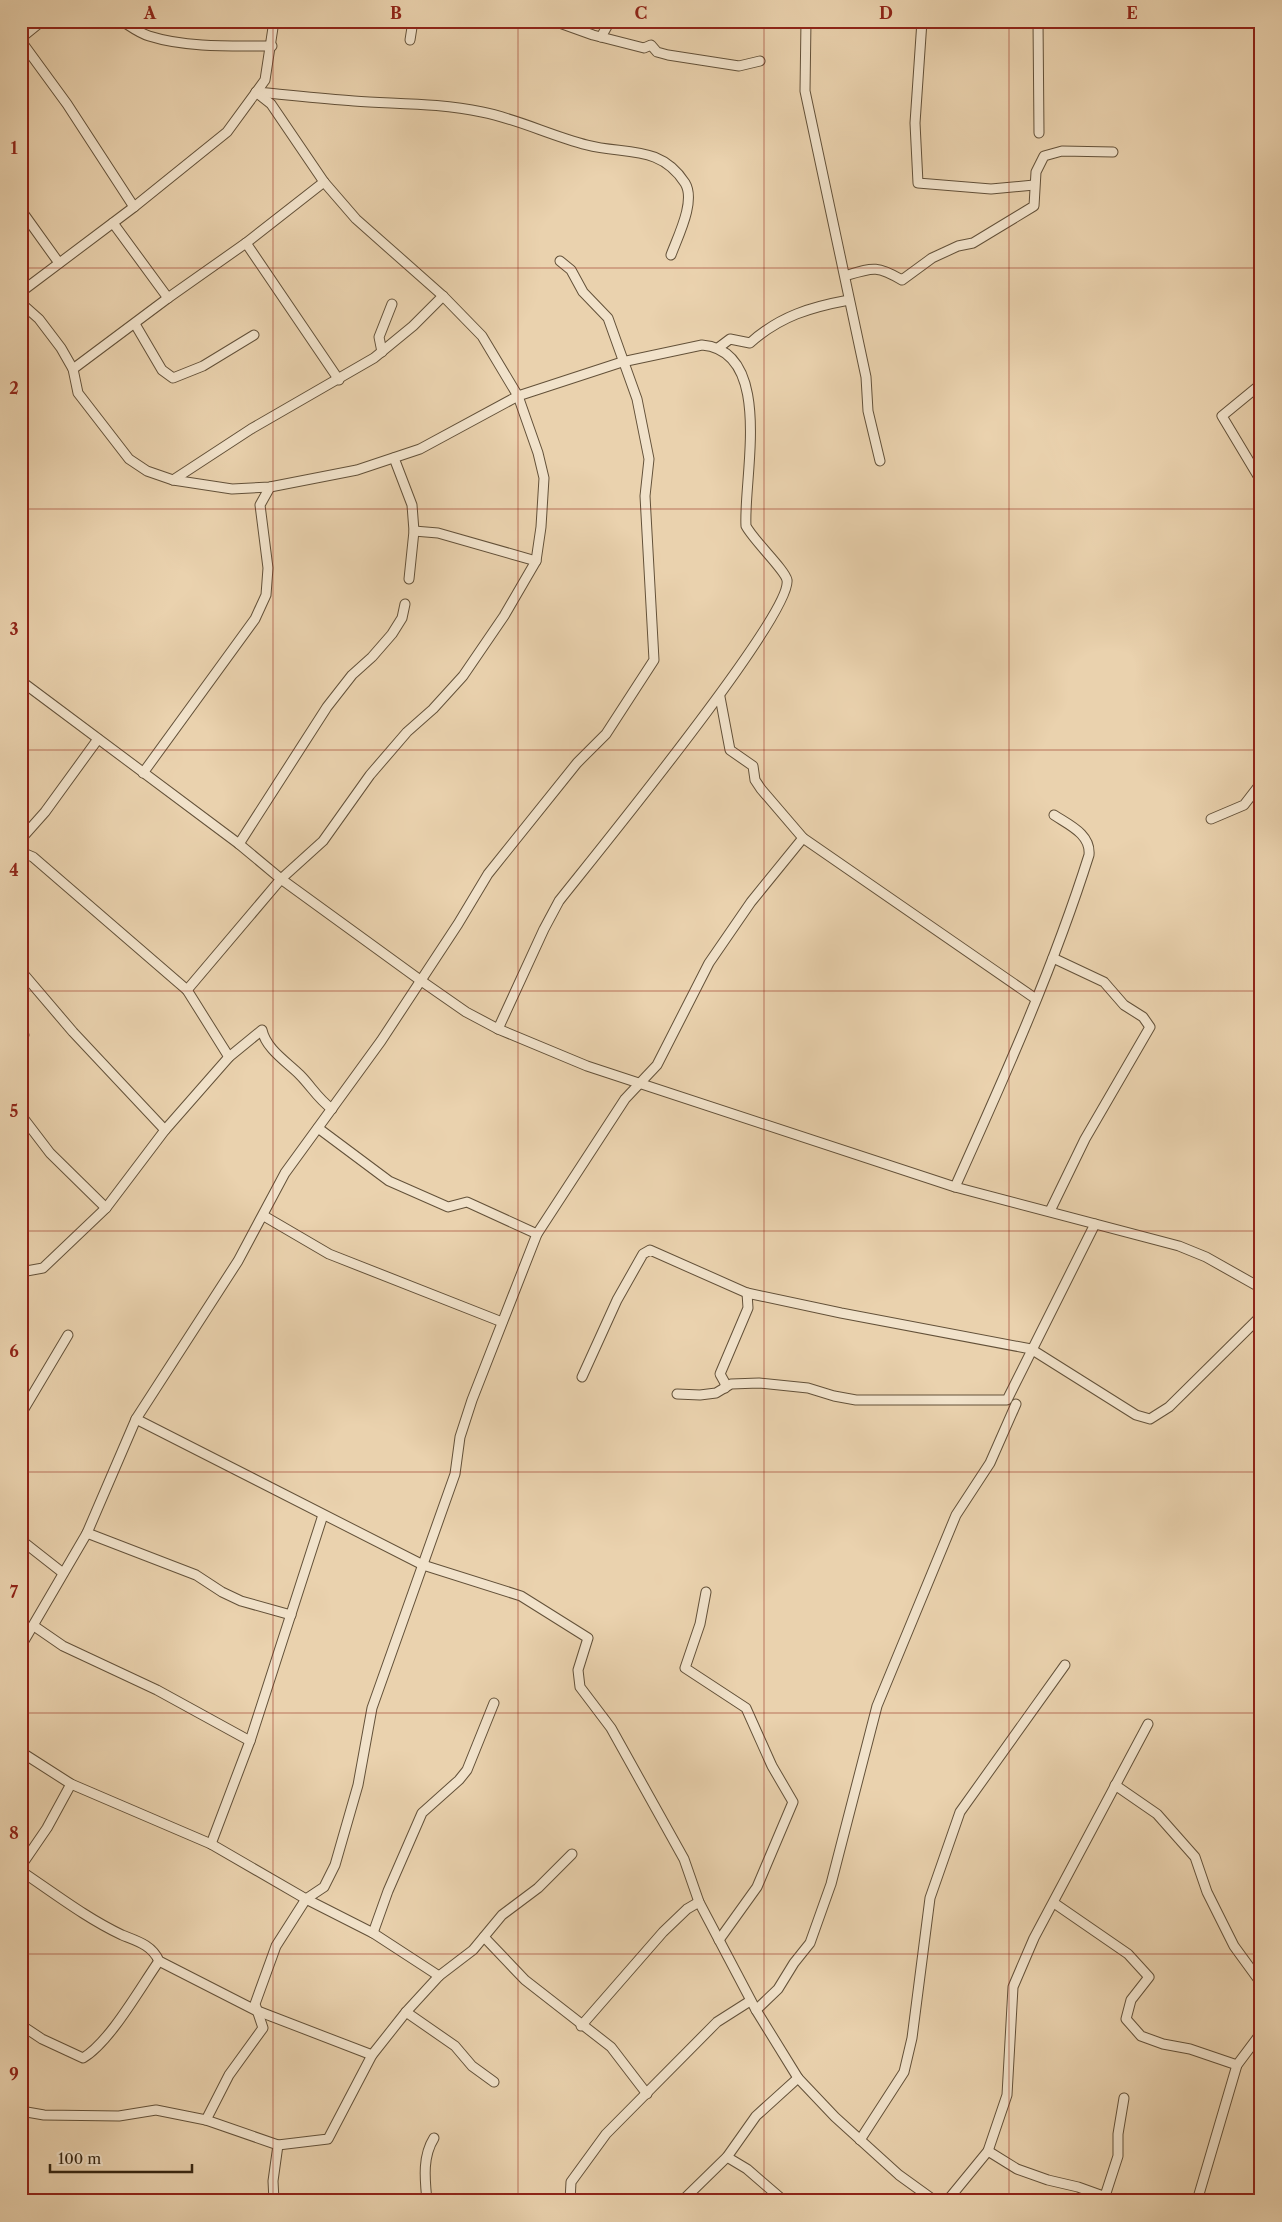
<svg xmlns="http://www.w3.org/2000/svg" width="1282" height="2222" font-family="'Libre Caslon Text',serif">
	<rect width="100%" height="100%" fill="#ead2ae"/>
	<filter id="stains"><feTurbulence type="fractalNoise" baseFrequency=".004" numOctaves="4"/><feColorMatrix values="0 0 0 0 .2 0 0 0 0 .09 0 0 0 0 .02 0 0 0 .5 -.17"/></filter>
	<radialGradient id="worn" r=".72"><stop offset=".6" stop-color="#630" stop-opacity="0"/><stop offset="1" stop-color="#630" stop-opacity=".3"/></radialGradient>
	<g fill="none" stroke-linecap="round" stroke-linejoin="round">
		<!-- minor casing -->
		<g stroke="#635139" stroke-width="11">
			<g id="minor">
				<path d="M122,21C130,26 139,33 149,36C187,48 232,46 272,46"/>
				<polyline points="554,21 593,35 644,48 651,45 657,52 668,55 739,66 760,61"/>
				<polyline points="806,21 805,91 866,377 868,411 880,461"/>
				<polyline points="922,21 915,123 918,183 991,189 1034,185"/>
				<polyline points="1038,21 1039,133"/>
				<polyline points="601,37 610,21"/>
				<polyline points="21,38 42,21"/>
				<polyline points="410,40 413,21"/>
				<polyline points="21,41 67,104 134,207"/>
				<path d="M256,92C289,95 322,99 354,101C397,104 440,103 482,112C518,119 551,136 587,145C624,155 660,144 685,183C696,201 678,236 671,255"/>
				<polyline points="21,210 59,263"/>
				<polyline points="113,223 168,298"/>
				<polyline points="246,243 339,380"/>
				<path d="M848,275C874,267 878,266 902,280L932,258L958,246L973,243L1034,206L1036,172L1044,156L1062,151L1113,152"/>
				<polyline points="21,292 134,207 227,132 265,80 274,21"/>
				<path d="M21,303L39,319L61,348L73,369L78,393L129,459L147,471L173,480L232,489L270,487L357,470L420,449L518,396L622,362L702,345C775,351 743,479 746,526C754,541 785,570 787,580C793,614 592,859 559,901L544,929L498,1029"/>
				<polyline points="135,324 162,370 173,378 203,366 254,335"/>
				<path d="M718,348L730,339L750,343C780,316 811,307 849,300"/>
				<polyline points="382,352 379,337 392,304"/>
				<polyline points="73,369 168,298 246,243 324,182"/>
				<polyline points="1261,384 1222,416 1261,481"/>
				<polyline points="394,458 412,505 414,531 409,579"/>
				<polyline points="173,480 251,429 374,358 413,326 443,296"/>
				<polyline points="414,531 438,533 536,561"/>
				<polyline points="21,681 239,844 281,879 420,980 466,1012 498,1029 587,1066 955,1187 1179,1246 1206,1257 1261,1288"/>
				<polyline points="720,697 730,750 753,766 755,780 761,789 803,838 1036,999"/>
				<polyline points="143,773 255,619 266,595 268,568 260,505 270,487"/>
				<polyline points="1211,819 1244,805 1261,783"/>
				<polyline points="21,839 45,812 98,739"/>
				<polyline points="239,844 327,707 352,675 372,657 392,634 402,618 405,604"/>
				<polyline points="21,852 33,857 187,990 229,1057"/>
				<polyline points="21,971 73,1032 165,1130"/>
				<polyline points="187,990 281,879 323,841 370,775 407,732 433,709 463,676 504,616 536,561 541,527 544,478 538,453 518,396 482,336 443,296 356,219 324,182 271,104 256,92"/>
				<polyline points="21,1033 24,1035"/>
				<polyline points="21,1115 50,1153 106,1208"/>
				<polyline points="318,1128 389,1181 448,1207 467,1202 537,1234"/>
				<path d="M955,1187C1004,1078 1053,969 1089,855C1091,834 1069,825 1054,815"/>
				<polyline points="1050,1211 1085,1139 1150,1027 1143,1017 1124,1005 1104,982 1053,958"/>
				<polyline points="264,1216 329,1254 502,1322"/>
				<path d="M21,1272L43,1268L106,1208L165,1130L229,1057L262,1030C266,1049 287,1062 300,1075C311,1086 318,1099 332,1109"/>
				<polyline points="582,1377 617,1300 643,1254 650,1250 747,1293 841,1313 1031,1349 1136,1415 1150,1419 1169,1407 1261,1316"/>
				<polyline points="725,1388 725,1383 720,1374 748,1308 747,1293"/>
				<polyline points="677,1394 700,1395 716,1393 731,1384 759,1383 808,1388 834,1396 856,1400 1007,1400 1095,1224"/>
				<polyline points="21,1414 68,1335"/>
				<polyline points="136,1419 423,1565 521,1596 588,1638 578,1670 580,1687 611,1728 684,1859 699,1902 756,2010 798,2078 835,2117 899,2175 935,2201"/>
				<polyline points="87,1533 196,1575 222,1592 241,1601 291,1615"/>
				<polyline points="21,1540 63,1573"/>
				<polyline points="706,1592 700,1624 685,1668 746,1708 772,1766 793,1802 757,1887 719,1940"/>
				<polyline points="34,1626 63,1646 157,1690 250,1741"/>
				<polyline points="21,1646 87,1533 136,1419 238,1261 285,1173 381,1041 458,924 488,874 577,763 606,734 654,660 645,496 649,459 637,399 608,318 583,292 571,270 560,261"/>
				<polyline points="21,1752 71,1784 211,1844 306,1899 373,1933 439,1976"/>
				<polyline points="1115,1785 1157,1814 1195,1857 1207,1892 1234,1946 1261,1983"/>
				<polyline points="211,1844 250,1741 323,1515"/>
				<polyline points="21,1866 47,1828 71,1784"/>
				<path d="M21,1871C54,1893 86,1918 122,1935C137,1941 152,1945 159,1961L255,2010L372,2055"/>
				<polyline points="1054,1903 1128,1954 1149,1977 1131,2000 1126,2019 1141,2036 1163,2044 1190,2049 1237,2065"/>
				<polyline points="373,1933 388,1891 422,1813 459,1780 467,1770 494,1703"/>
				<polyline points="484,1937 525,1980 611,2047 647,2094"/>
				<polyline points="756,2010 778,1989 794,1963 810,1943 831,1884 877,1706 956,1515 990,1463 1016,1404"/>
				<polyline points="406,2012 455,2046 472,2066 494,2082"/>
				<path d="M21,2025L42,2039L83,2058C110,2042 140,1988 159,1961"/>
				<polyline points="581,2026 663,1932 687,1909 699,1902"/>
				<polyline points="21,2111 44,2115 119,2116 156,2110 206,2120 278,2145 273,2181 274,2201"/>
				<polyline points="206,2120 229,2075 263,2028 255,2004 276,1946 306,1899 324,1887 335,1865 358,1785 372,1708 455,1474 460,1437 472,1400 537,1234 625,1099 657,1065 709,963 751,902 803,838"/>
				<polyline points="860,2140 904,2072 912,2038 930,1898 960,1812 1065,1665"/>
				<polyline points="278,2145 328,2139 372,2055 406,2012 439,1976 473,1950 502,1915 538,1888 572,1854"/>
				<polyline points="988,2151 1017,2169 1048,2180 1078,2187 1117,2201"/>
				<polyline points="727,2157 747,2169 784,2201"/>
				<polyline points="1105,2196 1118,2156 1118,2134 1124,2098"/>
				<path d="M427,2201C425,2180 422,2157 434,2138"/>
				<polyline points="570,2201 571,2182 606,2134 717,2022 750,2001"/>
				<polyline points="682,2201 727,2157 756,2116 798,2078"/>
				<polyline points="947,2201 988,2151 1007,2095 1013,1987 1034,1938 1148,1724"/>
				<polyline points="1197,2201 1237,2065 1261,2033"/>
			</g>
		</g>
		<!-- minor -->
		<use href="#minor" stroke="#f1e2ca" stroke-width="9"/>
	</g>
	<!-- grid -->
	<path fill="none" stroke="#8f2418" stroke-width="1" stroke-opacity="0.55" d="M273,21V2201M518,21V2201M764,21V2201M1009,21V2201M21,268H1261M21,509H1261M21,750H1261M21,991H1261M21,1231H1261M21,1472H1261M21,1713H1261M21,1954H1261"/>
	<!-- margin -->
	<rect width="1282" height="2222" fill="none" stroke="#ead2ae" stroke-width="55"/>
	<!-- scale -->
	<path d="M50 2164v8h142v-8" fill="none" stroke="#362612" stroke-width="2.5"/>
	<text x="58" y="2164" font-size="15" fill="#362612" stroke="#f1e2ca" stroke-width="4" paint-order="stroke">100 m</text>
	<rect x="28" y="28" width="1226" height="2166" fill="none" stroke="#8f2418" stroke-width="2"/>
	<g font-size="16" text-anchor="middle" font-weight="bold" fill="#8f2418">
		<text x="150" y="19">A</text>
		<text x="396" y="19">B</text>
		<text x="641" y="19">C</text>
		<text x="886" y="19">D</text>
		<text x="1132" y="19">E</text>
		<text x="14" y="154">1</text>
		<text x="14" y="394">2</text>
		<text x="14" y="635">3</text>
		<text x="14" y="876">4</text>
		<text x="14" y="1117">5</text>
		<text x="14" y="1357">6</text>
		<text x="14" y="1598">7</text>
		<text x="14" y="1839">8</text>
		<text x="14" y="2080">9</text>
	</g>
	<rect width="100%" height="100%" filter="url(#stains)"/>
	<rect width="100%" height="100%" fill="url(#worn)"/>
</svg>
